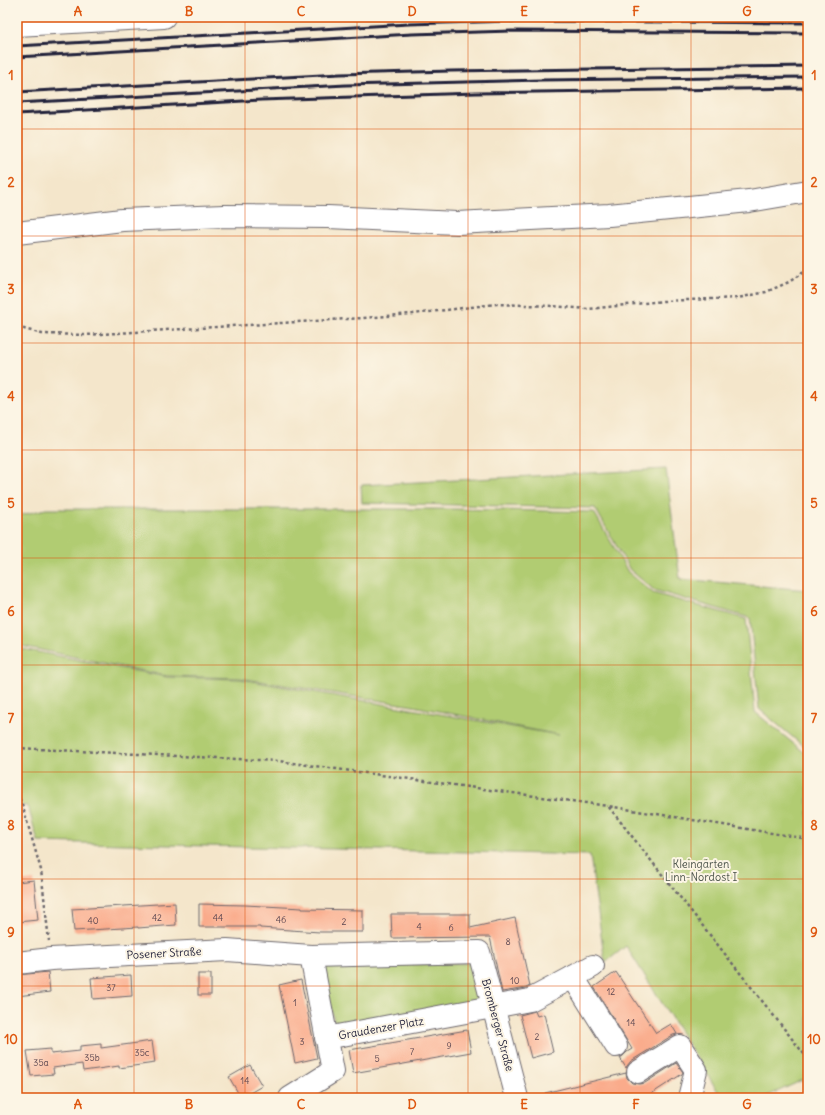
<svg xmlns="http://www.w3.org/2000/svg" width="825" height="1115" font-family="Delius,sans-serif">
	<rect width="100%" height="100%" fill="#fcf5e5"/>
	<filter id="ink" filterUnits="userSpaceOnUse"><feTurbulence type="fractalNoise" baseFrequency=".025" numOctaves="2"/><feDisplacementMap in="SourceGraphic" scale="8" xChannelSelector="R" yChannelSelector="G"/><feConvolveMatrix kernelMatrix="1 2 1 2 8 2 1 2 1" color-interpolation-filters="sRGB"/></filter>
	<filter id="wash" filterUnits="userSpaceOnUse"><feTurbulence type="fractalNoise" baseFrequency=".012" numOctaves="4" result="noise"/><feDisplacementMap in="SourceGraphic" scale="16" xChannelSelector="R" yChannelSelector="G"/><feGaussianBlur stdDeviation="0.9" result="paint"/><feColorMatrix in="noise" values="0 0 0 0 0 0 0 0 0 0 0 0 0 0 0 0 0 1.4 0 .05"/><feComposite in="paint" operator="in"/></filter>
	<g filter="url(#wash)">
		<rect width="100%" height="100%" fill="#f4e6cb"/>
		<!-- green -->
		<g fill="#b1cc72" stroke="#6a7756">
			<polygon points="666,469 680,579 808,590 808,750 759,709 750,618 654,590 630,570 595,508 362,503 361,485"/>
			<polygon points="46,509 453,509 594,512 628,572 653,593 746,619 755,712 805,753 808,753 808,1090 803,1080 763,1098 722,1098 626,946 605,963 590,855 38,842 28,806 17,806 17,648 167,677 240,679 559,735 413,706 240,678 167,676 17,645 17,516"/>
			<polygon points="472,963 480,997 479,1003 335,1026 322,966"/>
		</g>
		<g id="blocks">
			<!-- building -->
			<g fill="#faab8b">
				<polygon points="34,880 38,920 17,922 17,882"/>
				<polygon points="175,903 176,925 138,928 138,927 74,931 72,909"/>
				<polygon points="199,904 245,905 302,908 302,909 363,910 363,932 320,932 260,928 260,927 199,927"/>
				<polygon points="391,914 470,914 470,928 515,918 530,986 526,988 502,992 490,937 392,938"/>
				<polygon points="48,972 50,992 17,996 17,975"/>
				<polygon points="616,972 656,1033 671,1024 677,1034 673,1035 631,1061 627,1066 626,1068 620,1058 623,1056 627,1052 632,1049 594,987"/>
				<rect x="198" y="974" width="13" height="21"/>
				<polygon points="131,975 132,996 93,999 91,978"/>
				<polygon points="301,980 317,1058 295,1063 279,985"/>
				<polygon points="535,1011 537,1016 544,1014 553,1052 531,1058 520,1015"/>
				<polygon points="467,1030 471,1052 353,1073 349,1050"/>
				<polygon points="152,1041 155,1063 119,1068 119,1066 83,1071 82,1064 53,1068 54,1074 31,1076 27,1051 51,1049 51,1054 80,1051 80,1046 101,1044 101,1048"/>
				<polygon points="676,1063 683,1072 682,1074 645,1098 546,1098 545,1093 626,1073 627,1078 632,1083 639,1084 645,1083"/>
				<polygon points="250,1065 262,1086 241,1098 229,1077"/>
			</g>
		</g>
	</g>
	<g filter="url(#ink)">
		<use href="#blocks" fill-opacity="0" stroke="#6c676d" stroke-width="1"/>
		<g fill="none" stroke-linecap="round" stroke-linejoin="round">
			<!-- minor casing -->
			<g stroke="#6c676d" stroke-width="24">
				<g id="minor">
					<polyline points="17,25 164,17"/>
					<polyline points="17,233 122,220 224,216 328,217 457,223 609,215 749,201 808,191"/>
					<polyline points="17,963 51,959 227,950 311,956 479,952 517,1098"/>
					<polyline points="573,977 593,966"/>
					<polyline points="326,1038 530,1000 573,977 616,1046"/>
					<polyline points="638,1072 680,1046 696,1070 689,1098"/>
					<polyline points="290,1098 333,1071 311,956"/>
				</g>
			</g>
			<!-- path -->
			<g stroke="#6c676d" stroke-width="2.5" stroke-dasharray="3 3" stroke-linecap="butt">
				<polyline points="17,327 42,334 85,335 363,318 413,314 496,304 553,306 589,309 663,301 738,298 766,292 789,282 808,269"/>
				<polyline points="17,748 278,761 608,806"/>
				<polyline points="17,793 22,804 41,870 49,941"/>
				<polyline points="808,839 608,806 808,1059"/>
			</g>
			<!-- minor -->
			<use href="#minor" stroke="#fff" stroke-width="22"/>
			<!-- rail -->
			<g stroke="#22223b" stroke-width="3">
				<polyline points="17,46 409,24 512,21 808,23"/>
				<polyline points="17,57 412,34 512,31 808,33"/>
				<polyline points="17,92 340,74 451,71 808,66"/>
				<polyline points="17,103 346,85 542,80 808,77"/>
				<polyline points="17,114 261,100 476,93 808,88"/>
			</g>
		</g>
	</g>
	<!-- grid -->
	<path fill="none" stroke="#de560e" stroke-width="1" stroke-opacity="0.55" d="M134,17V1098M245,17V1098M357,17V1098M468,17V1098M580,17V1098M691,17V1098M17,129H808M17,236H808M17,343H808M17,450H808M17,558H808M17,665H808M17,772H808M17,879H808M17,986H808"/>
	<g text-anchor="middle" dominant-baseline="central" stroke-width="4" stroke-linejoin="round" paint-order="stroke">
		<!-- number labels -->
		<g font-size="9" fill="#58444f">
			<text x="157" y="917">42</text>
			<text x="218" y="917">44</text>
			<text x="281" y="919">46</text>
			<text x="93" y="920">40</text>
			<text x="344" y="921">2</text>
			<text x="419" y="926">4</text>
			<text x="451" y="927">6</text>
			<text x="508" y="941">8</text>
			<text x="515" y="980">10</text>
			<text x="111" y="987">37</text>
			<text x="611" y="991">12</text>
			<text x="295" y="1002">1</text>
			<text x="631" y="1022">14</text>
			<text x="537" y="1036">2</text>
			<text x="302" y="1041">3</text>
			<text x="449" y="1045">9</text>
			<text x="412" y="1051">7</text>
			<text x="142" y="1052">35c</text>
			<text x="92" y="1057">35b</text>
			<text x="377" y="1058">5</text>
			<text x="41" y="1062">35a</text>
			<text x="245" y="1080">14</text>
		</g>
		<!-- park labels -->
		<g font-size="11" fill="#4d554c" stroke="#fcf5e5">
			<text x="701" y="864">Kleingärten<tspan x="701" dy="13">Linn-Nordost I</tspan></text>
		</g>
		<!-- street labels -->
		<g font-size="11" fill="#22223b" stroke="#fcf5e5">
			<text transform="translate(164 953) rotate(-3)">Posener Straße</text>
			<text transform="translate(498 1025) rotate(75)">Bromberger Straße</text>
			<text transform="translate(381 1028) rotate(-10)">Graudenzer Platz</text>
		</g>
	</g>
	<!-- margin -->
	<rect width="825" height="1115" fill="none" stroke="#fcf5e5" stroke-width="44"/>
	<rect x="22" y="22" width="781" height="1071" fill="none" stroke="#de560e" stroke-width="1.5"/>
	<g font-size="13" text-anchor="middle" font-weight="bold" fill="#de560e">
		<text x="78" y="16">A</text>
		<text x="189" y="16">B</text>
		<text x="301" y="16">C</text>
		<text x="412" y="16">D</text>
		<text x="524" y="16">E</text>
		<text x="636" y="16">F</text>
		<text x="747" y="16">G</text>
		<text x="11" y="80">1</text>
		<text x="814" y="80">1</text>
		<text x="11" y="187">2</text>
		<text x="814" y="187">2</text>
		<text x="11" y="294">3</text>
		<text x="814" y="294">3</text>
		<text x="11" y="401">4</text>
		<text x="814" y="401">4</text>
		<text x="11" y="508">5</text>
		<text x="814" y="508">5</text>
		<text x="11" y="616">6</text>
		<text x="814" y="616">6</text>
		<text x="11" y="723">7</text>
		<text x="814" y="723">7</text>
		<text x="11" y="830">8</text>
		<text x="814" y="830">8</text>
		<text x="11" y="937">9</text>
		<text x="814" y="937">9</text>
		<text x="11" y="1044">10</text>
		<text x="814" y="1044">10</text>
		<text x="78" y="1109">A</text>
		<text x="189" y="1109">B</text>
		<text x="301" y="1109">C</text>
		<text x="412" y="1109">D</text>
		<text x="524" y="1109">E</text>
		<text x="636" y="1109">F</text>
		<text x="747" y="1109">G</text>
	</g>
</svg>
